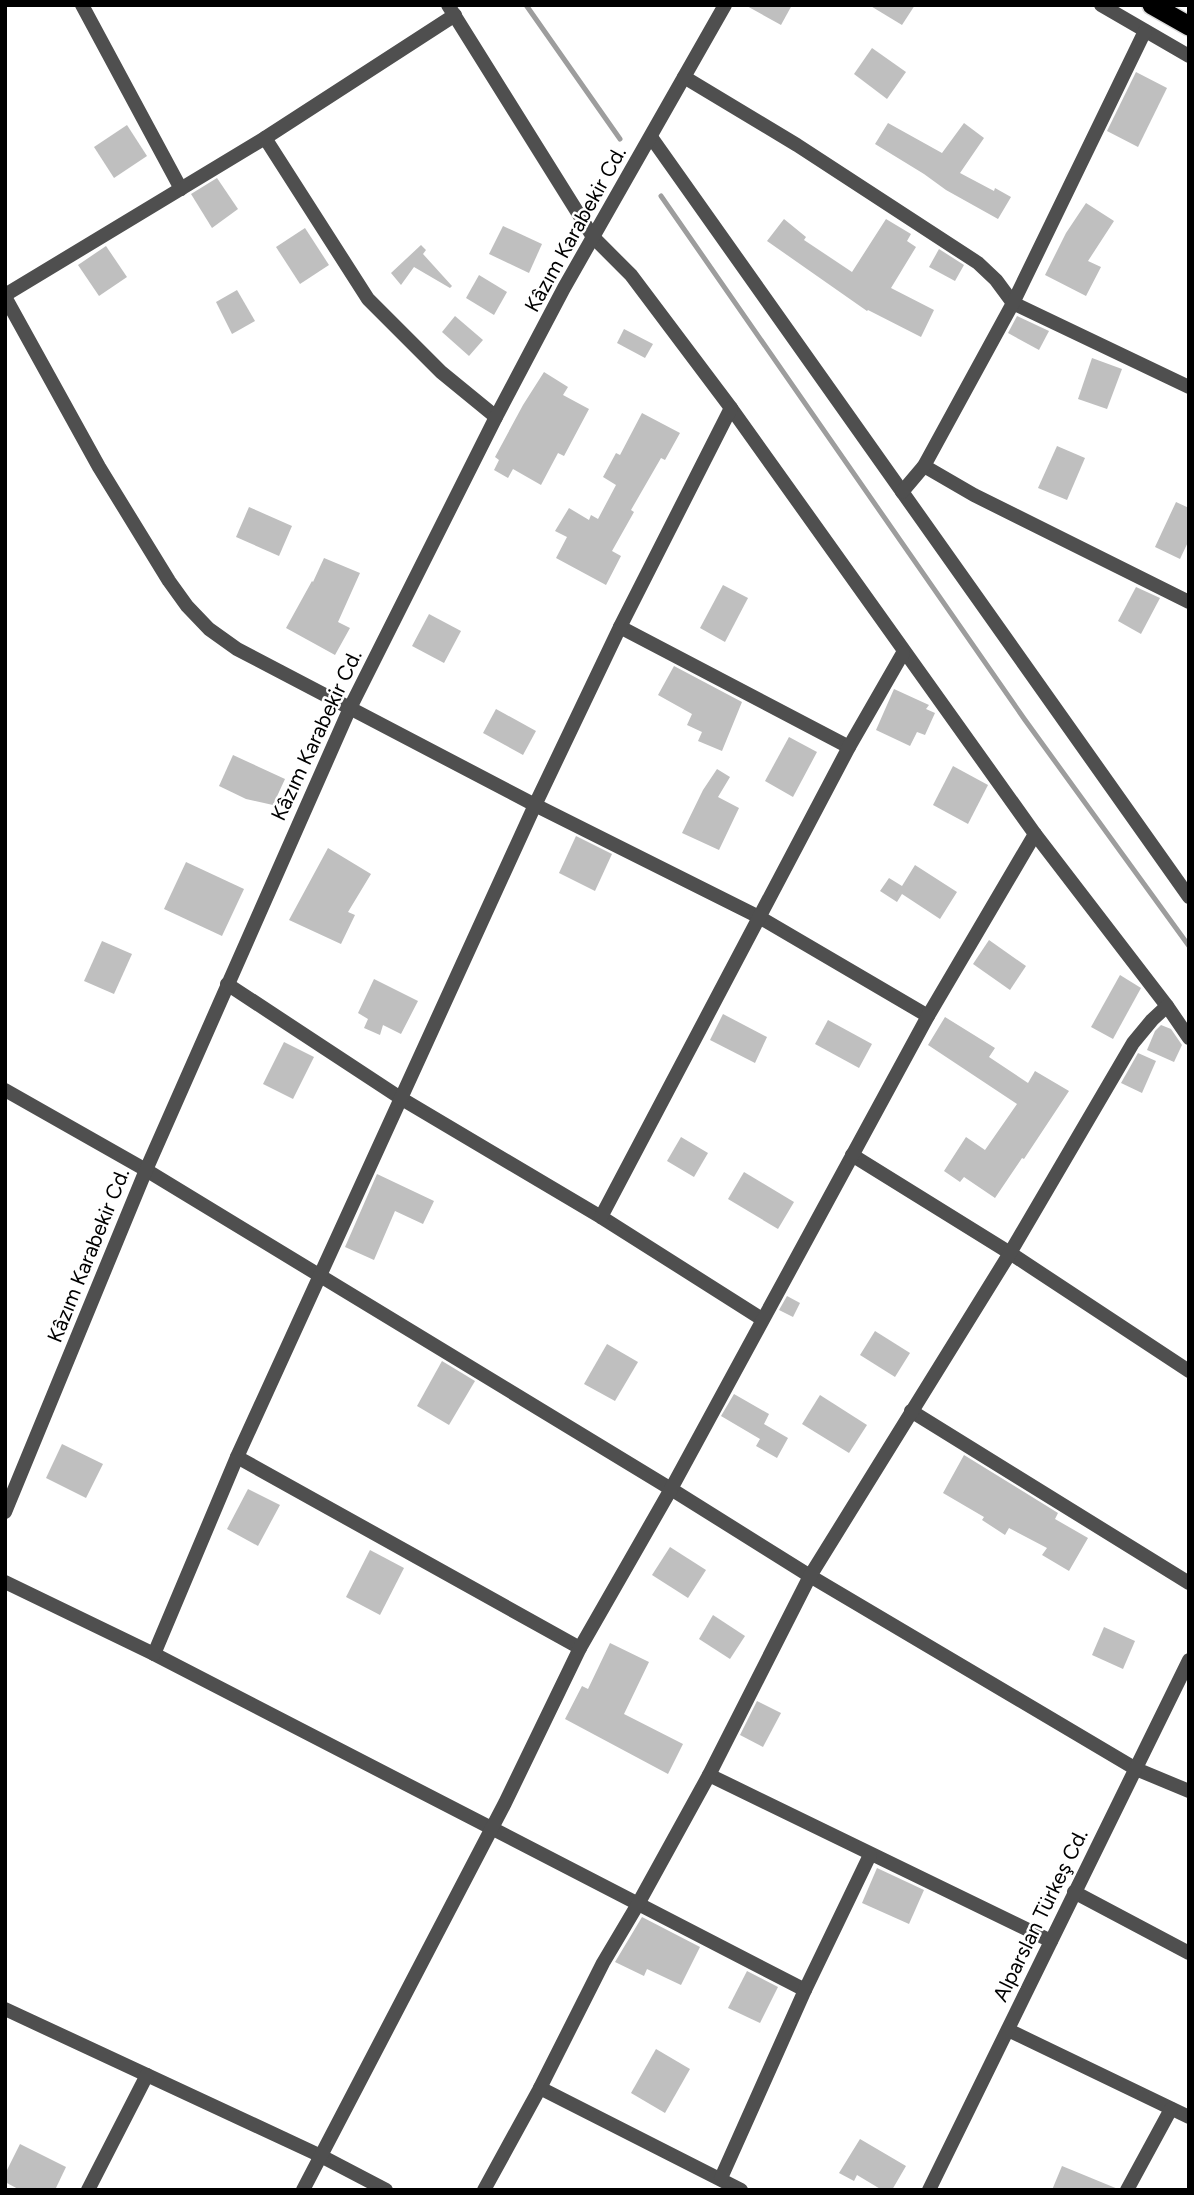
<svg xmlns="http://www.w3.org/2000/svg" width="1194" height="2195" font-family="Figtree,sans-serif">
	<rect width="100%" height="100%" fill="#fff"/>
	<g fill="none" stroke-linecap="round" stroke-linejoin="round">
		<!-- stream -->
		<g stroke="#9d9d9d" stroke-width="5">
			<polyline points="526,5 620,139"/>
			<polyline points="661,196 1025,720 1189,946"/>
		</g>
	</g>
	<!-- building -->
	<g fill="#bfbfbf">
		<polygon points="745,5 792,5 781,25"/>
		<polygon points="869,5 915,5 902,25"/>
		<polygon points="872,48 906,72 887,99 854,74"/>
		<polygon points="1136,72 1167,88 1138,147 1107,131"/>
		<polygon points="888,123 942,153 964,123 984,138 960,173 994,191 995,188 1011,197 998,219 946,190 924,174 875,144"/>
		<polygon points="127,125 147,156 114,178 94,147"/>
		<polygon points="217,178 238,209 212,228 191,194"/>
		<polygon points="1086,203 1114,221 1088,261 1101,267 1086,296 1045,275 1066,233"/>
		<polygon points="784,219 806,237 804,240 852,272 886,219 911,234 907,241 916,247 891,288 934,310 921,337 868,310 867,311 767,241"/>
		<polygon points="503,226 542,244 529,273 489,254"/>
		<polygon points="305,228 329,265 300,284 276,247"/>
		<polygon points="421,245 426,250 423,254 452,286 450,288 414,267 401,285 391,273"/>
		<polygon points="106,246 127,277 99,296 78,265"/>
		<polygon points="939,249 964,265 955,281 929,267"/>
		<polygon points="479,275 507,292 494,315 466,298"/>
		<polygon points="237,290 255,321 232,334 216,302"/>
		<polygon points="455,316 483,340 469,356 442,332"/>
		<polygon points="1017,316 1049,331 1039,350 1008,333"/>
		<polygon points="624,329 653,344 645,358 617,343"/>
		<polygon points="1092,358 1122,369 1107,409 1078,399"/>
		<polygon points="544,372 568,387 563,395 589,409 564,456 558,453 541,485 513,469 508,478 494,470 499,460 495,457 523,405"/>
		<polygon points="642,413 680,433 665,460 661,458 631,510 634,512 612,551 621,556 606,585 556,558 567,537 555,531 569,508 589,520 591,515 598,519 616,485 603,477 616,453 620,455"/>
		<polygon points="1057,446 1085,458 1067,500 1038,488"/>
		<polygon points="1176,502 1189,508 1189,540 1180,559 1155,547"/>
		<polygon points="249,507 292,526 279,556 236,537"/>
		<polygon points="324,558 360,573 338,622 350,628 335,655 286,628 312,581 313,582"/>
		<polygon points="723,585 748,598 725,642 700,628"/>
		<polygon points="1136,587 1160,598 1141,634 1118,621"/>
		<polygon points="429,614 461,631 444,663 412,646"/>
		<polygon points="674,666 742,702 722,751 698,741 702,732 687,725 692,714 658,695"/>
		<polygon points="894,689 929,705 926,709 935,713 925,735 917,732 910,746 876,730"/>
		<polygon points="496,709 536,731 523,755 483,733"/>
		<polygon points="789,737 817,752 793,797 765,781"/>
		<polygon points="233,755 285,779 273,805 246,799 219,786"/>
		<polygon points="953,766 988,785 968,824 933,805"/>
		<polygon points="717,769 730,777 718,797 739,808 719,850 682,833 703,790"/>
		<polygon points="576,836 612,854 595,891 559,873"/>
		<polygon points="328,848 371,874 348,912 355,915 341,944 289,920"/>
		<polygon points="186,862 244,889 222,936 164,909"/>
		<polygon points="915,865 957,892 940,919 902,894 897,902 880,891 889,878 902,886"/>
		<polygon points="989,940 1026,966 1010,990 973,964"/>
		<polygon points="102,941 132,954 114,994 84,981"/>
		<polygon points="1120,975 1141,988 1113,1039 1091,1027"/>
		<polygon points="374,979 418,1001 401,1034 383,1025 380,1035 364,1028 368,1019 358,1013"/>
		<polygon points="723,1014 767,1037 755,1063 710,1040"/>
		<polygon points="945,1017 995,1048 989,1057 1028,1083 1035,1071 1069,1091 1024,1159 1022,1158 995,1198 964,1177 960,1182 944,1171 966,1137 985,1150 1017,1104 928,1045"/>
		<polygon points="828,1020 872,1044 859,1068 815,1044"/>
		<polygon points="1161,1025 1171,1029 1182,1045 1174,1062 1147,1050 1155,1031"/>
		<polygon points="284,1042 314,1057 293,1099 263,1084"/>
		<polygon points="1138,1053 1156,1061 1142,1093 1121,1083"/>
		<polygon points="681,1137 708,1153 694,1177 667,1161"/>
		<polygon points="744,1172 794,1202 778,1229 728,1199"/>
		<polygon points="377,1174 434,1201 423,1224 395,1211 374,1260 345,1247"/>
		<polygon points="787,1296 800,1303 793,1317 779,1310"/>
		<polygon points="875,1331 910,1353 895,1377 860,1355"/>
		<polygon points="607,1344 638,1362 615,1401 584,1384"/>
		<polygon points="442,1361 475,1381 449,1425 417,1406"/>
		<polygon points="734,1394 769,1414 764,1424 788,1438 777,1458 756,1446 760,1439 721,1416"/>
		<polygon points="820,1395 867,1425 849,1453 802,1424"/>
		<polygon points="62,1444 103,1464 86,1498 46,1478"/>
		<polygon points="964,1455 1058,1513 1055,1519 1088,1538 1069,1571 1042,1555 1047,1548 1009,1528 1005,1535 982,1520 984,1517 943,1493"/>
		<polygon points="248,1489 280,1505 258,1546 227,1529"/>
		<polygon points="670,1547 706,1570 688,1598 652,1575"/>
		<polygon points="370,1550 404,1568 380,1615 346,1597"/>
		<polygon points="713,1615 745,1636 730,1659 699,1639"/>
		<polygon points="1104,1627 1135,1641 1123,1669 1092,1655"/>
		<polygon points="610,1643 649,1662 624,1714 683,1744 668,1774 565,1719 582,1686 588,1689"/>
		<polygon points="757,1701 781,1713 763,1747 740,1735"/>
		<polygon points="877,1868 924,1890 909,1924 862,1903"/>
		<polygon points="642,1917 700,1947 681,1985 647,1969 644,1976 615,1962"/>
		<polygon points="747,1971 778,1987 760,2023 728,2008"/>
		<polygon points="656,2049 690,2069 665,2113 631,2093"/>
		<polygon points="860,2139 906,2166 892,2190 882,2190 857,2175 854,2181 839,2173"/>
		<polygon points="20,2144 66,2167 55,2190 20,2190 5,2182 5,2174"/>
		<polygon points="1062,2166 1118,2189 1117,2190 1052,2190"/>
	</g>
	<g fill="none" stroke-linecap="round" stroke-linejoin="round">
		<!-- trunk casing -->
		<g stroke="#dbdbdb" stroke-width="22">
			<polyline id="trunk" points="1152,5 1189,26"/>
		</g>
		<!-- minor -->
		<g stroke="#4f4f4f" stroke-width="14">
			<polyline points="82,5 181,189"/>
			<polyline points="448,5 593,237 631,275 731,408 1035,834 1167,1006 1189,1038"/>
			<polyline points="1101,5 1189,56"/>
			<polyline points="684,77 797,145 978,263 996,280 1013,303 1189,387"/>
			<polyline points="651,137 1189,897"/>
			<polyline points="265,138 368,299 441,372 496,417"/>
			<polyline points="5,295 265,138 455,15"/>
			<polyline points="5,297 99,467 169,581 187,606 209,629 237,649 535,805 759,917 928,1016"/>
			<polyline points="924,466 974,495 1189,602"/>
			<polyline points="902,492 924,466 1013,303 1145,31"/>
			<polyline points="620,627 849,747"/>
			<polyline points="227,984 402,1099 601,1217 762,1319"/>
			<polyline points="5,1090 146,1170 671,1489 810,1576 1136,1769 1189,1791"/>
			<polyline points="852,1155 1010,1253 1189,1371"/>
			<polyline points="601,1217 849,747 903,653"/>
			<polyline points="911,1411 1189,1583"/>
			<polyline points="237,1457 580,1648"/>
			<polyline points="5,1582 154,1654 805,1990"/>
			<polyline points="154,1654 237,1457 535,805 620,627 731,408"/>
			<polyline points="709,1775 1051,1941"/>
			<polyline points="1074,1892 1189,1953"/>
			<polyline points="5,2009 321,2156 386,2190"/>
			<polyline points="1008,2030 1189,2117"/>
			<polyline points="540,2088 741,2190"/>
			<polyline points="721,2178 805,1990 870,1855"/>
			<polyline points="88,2190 147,2075"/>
			<polyline points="303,2190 505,1803 580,1648 671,1489 928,1016 1035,834"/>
			<polyline points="484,2190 540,2088 603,1963 638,1904 709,1775 810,1576 1010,1253 1133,1043 1152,1020 1167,1006"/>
			<polyline points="1127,2190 1171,2109"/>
		</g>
		<!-- tertiary -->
		<g stroke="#4f4f4f" stroke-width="14">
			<polyline points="5,1512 146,1170 350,708 496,417 564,288 725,5"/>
			<polyline points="929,2190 1189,1660"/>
		</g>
		<!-- trunk -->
		<use href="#trunk" stroke="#000" stroke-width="19"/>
	</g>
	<g text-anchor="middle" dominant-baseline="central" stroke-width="5" stroke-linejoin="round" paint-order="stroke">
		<!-- street labels -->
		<g font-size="21" fill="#000" stroke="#fff">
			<text transform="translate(575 229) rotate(-61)">Kâzım Karabekir Cd.</text>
			<text transform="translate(316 735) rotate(-65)">Kâzım Karabekir Cd.</text>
			<text transform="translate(88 1255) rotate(-68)">Kâzım Karabekir Cd.</text>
			<text transform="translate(1040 1915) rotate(-64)">Alparslan Türkeş Cd.</text>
		</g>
	</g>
	<!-- border -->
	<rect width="1194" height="2195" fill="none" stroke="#000000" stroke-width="14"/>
</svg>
